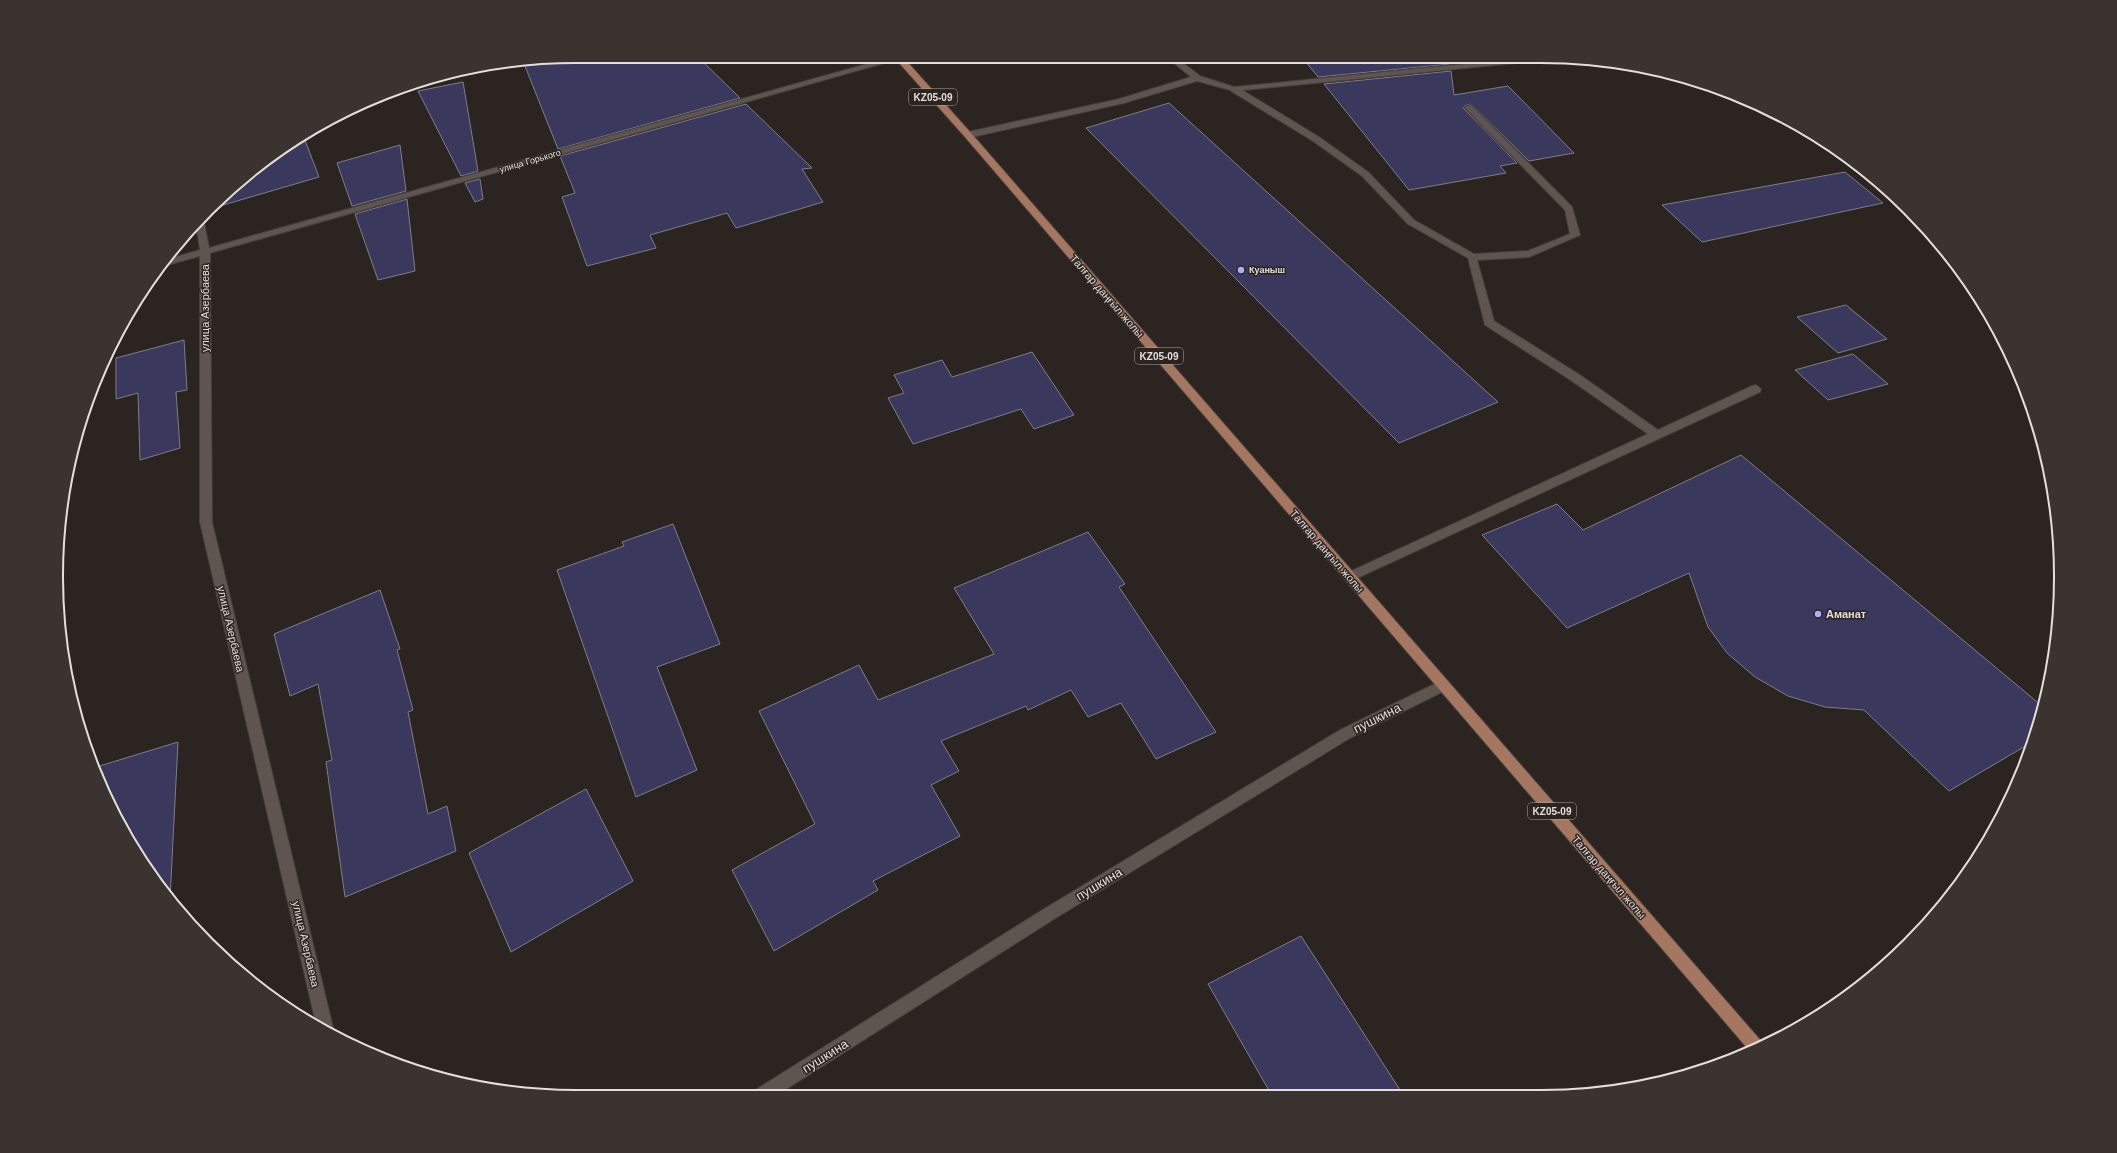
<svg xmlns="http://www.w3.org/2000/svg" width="2117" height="1153" font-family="Arial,sans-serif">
	<rect width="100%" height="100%" fill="#2c2420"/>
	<!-- building -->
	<g fill="#3a385c" stroke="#7e7e87">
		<polygon points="576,56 697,56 740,98 558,149 523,61"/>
		<polygon points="1302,57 1450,57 1451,64 1318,77"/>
		<polygon points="1451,71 1454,95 1508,86 1574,153 1529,161 1471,104 1464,106 1463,108 1517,163 1500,166 1506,173 1409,190 1324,84"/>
		<polygon points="463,82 478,171 461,176 418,91"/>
		<polygon points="1169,103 1498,402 1399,443 1086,128"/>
		<polygon points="746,104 812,168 802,169 823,202 736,228 727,213 650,235 656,248 587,266 562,197 575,193 560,156"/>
		<polygon points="303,135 319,177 213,208 259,164"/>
		<polygon points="400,145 406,191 352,206 337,163"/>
		<polygon points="1845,172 1883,203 1702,242 1662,205"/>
		<polygon points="480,179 483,199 475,202 465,183"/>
		<polygon points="407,199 415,271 378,280 355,214"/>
		<polygon points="1846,305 1887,339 1838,353 1797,317"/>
		<polygon points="184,340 187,390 176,392 180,448 140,460 138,393 116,399 116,358"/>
		<polygon points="1032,352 1074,415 1034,429 1021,409 913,444 888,398 904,393 894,375 942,360 952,377"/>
		<polygon points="1853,354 1888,384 1828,400 1795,370"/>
		<polygon points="1741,455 2042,706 2034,741 1949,791 1864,710 1825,707 1788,696 1755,677 1727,653 1708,627 1689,573 1567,628 1482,535 1557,504 1583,530"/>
		<polygon points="673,524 720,644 657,667 697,770 636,797 557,570 624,546 622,542"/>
		<polygon points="1088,532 1125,584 1119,587 1216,732 1156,759 1121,703 1088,717 1071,690 1028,710 1026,706 941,741 959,771 931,785 960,836 873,881 878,890 774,951 732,870 815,824 759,711 859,665 878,700 994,654 954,588"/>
		<polygon points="380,590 400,649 397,650 413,710 408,712 428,814 447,806 456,851 345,897 326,762 332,760 318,684 290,696 274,634"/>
		<polygon points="178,742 170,899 144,865 93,768"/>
		<polygon points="586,789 633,881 511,952 469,853"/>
		<polygon points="1301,936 1402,1093 1271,1094 1208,984"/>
	</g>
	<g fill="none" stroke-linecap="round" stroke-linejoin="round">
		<!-- lane casing -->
		<g stroke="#463f3c" stroke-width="2">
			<polygon id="lane" points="1231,87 1237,87 1319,137 1368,172 1414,220 1474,254 1528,251 1570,234 1565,210 1464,107 1471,105 1572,207 1580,235 1529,257 1477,260 1494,321 1580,375 1658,430 1752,386 1756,385 1761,389 1760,392 1353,580 1345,580 1343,577 1345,574 1648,434 1572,381 1485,325 1468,258 1408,224 1362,176 1313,141 1231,91"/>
		</g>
		<!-- street casing -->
		<g stroke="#463f3c" stroke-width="2">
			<g id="street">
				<polygon points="895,56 902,58 210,253 212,522 334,1032 333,1034 317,1028 200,522 200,256 160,267 165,260 200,250 196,223 203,217 209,248"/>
				<polygon points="1167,57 1175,57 1200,76 1234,87 1533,57 1561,57 1557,59 1234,91 1197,81 1124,103 968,138 964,135 968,132 1119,99 1191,77"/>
				<polygon points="1443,680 1448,681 1449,685 1448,689 1350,738 1054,919 777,1095 755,1095 757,1089 1044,909 1340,730"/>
			</g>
		</g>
		<!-- primary casing -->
		<g stroke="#463f3c" stroke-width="2">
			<polygon id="primary" points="893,56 902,56 971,133 1762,1042 1748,1049 965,137"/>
		</g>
		<!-- lane -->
		<use href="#lane" fill="#5e5450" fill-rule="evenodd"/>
		<!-- street -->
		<use href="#street" fill="#5e5450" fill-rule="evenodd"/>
		<!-- primary -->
		<use href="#primary" fill="#a57660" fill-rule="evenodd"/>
	</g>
	<!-- markers -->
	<g fill="#b0aefa" stroke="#2c2420" stroke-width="1.5">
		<circle cx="1241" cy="270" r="4"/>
		<circle cx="1818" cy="614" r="4"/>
	</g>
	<g text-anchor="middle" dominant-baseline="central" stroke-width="3" stroke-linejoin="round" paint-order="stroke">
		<!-- far-street labels -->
		<g font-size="9" fill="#e4dedc" stroke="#2c2420">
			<text transform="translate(530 161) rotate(-16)">улица Горького</text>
		</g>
		<!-- far-poi labels -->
		<g font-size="9" font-weight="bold" fill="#e4dedc" stroke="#2c2420" text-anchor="start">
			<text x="1249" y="270">Куаныш</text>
		</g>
		<!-- shield labels -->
		<g fill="#2c2420" stroke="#ada6a4" stroke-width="1">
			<rect x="909" y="89" width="48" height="16" rx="3"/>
			<rect x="1135" y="348" width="48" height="16" rx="3"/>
			<rect x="1528" y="803" width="48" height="16" rx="3"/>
		</g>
		<g font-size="10" font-weight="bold" fill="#e4dedc">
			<text x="933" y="97">KZ05-09</text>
			<text x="1159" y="356">KZ05-09</text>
			<text x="1552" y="811">KZ05-09</text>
		</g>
		<!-- street labels -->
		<g font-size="11" fill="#e4dedc" stroke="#2c2420">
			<text transform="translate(1107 296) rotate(49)">Талғар даңғыл жолы</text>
			<text transform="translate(205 308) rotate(-90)">улица Азербаева</text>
			<text transform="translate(1327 551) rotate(49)">Талғар даңғыл жолы</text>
			<text transform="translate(231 629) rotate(77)">улица Азербаева</text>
			<text transform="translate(1609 877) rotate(49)">Талғар даңғыл жолы</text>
			<text transform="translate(306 944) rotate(77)">улица Азербаева</text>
		</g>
		<!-- poi labels -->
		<g font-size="11" font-weight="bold" fill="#e4dedc" stroke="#2c2420" text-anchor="start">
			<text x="1826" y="614">Аманат</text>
		</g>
		<!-- near-street labels -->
		<g font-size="13" fill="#e4dedc" stroke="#2c2420">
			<text transform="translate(1377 718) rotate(-27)">пушкина</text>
			<text transform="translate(1099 884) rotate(-31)">пушкина</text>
			<text transform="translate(825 1056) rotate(-32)">пушкина</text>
		</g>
	</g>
	<!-- crop -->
	<path d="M0 0H2117V1153H0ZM576 63H1541A513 513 0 0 1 2054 576V577A513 513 0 0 1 1541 1090H576A513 513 0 0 1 63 577V576A513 513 0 0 1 576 63Z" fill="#3b332f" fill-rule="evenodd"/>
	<path fill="none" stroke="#e4dedc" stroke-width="2" d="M576 63H1541A513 513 0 0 1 2054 576V577A513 513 0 0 1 1541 1090H576A513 513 0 0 1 63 577V576A513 513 0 0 1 576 63Z"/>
</svg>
